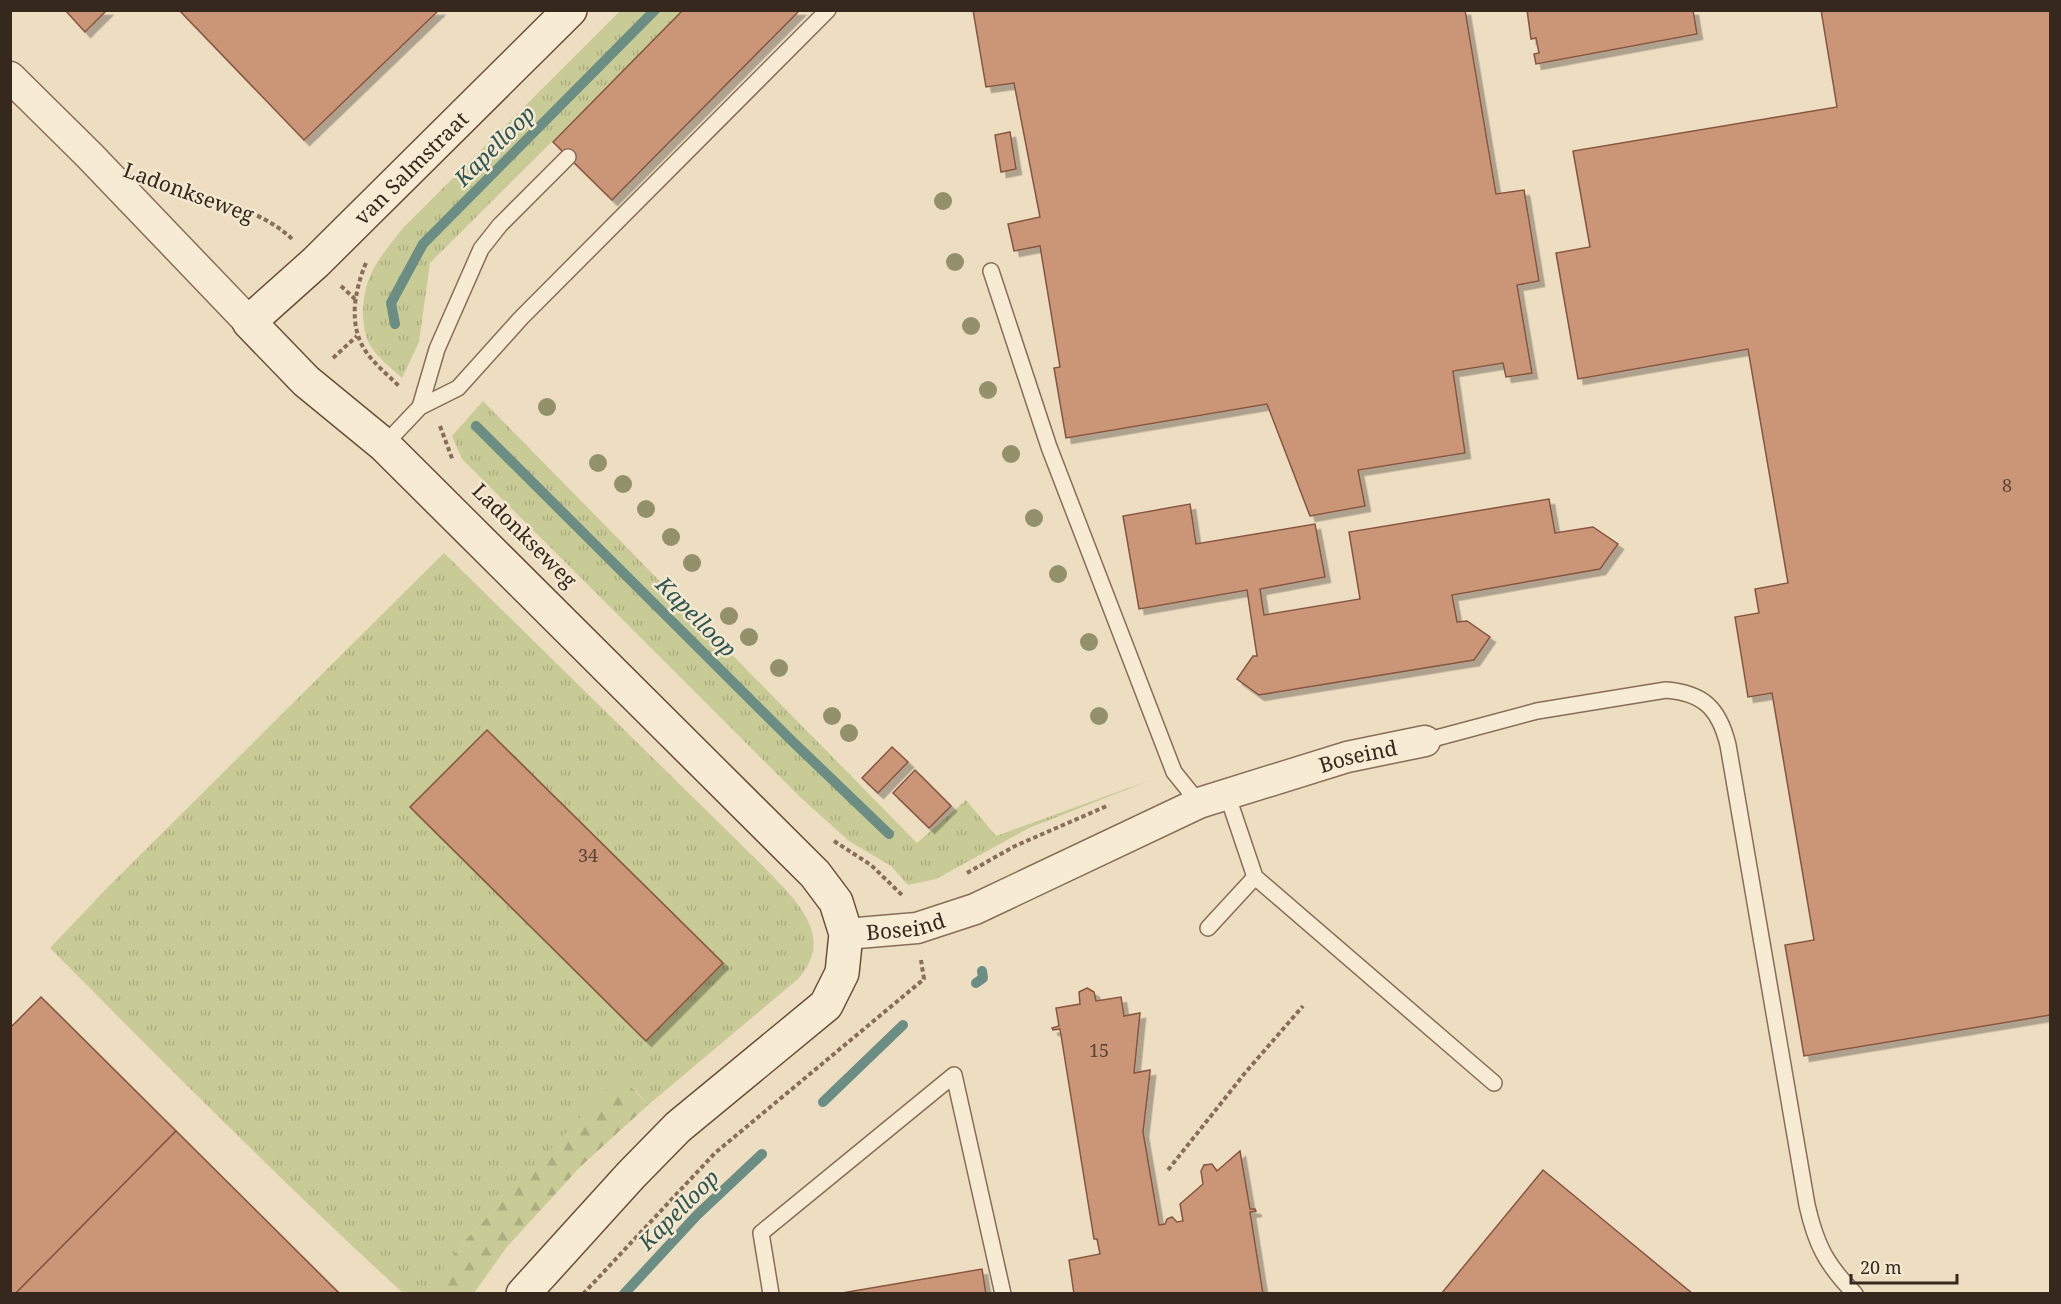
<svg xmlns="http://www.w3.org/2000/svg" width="2061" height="1304" font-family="'Noto Serif',serif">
	<defs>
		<pattern id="grass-tufts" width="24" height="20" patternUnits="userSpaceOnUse" patternTransform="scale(1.5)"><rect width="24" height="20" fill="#c8cb95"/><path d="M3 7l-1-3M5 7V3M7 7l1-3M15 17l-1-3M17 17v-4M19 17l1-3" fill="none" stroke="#acae80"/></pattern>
		<pattern id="forest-firs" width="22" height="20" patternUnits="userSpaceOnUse" patternTransform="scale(1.5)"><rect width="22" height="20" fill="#c8cb95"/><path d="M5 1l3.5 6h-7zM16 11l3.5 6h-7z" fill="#acae80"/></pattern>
		<filter id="shadow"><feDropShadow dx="5.5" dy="5.5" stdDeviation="0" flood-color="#0004"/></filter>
	</defs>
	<rect width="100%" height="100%" fill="#edddc1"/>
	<!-- grass -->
	<g fill="url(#grass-tufts)">
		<path d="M620,11H683L430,263L419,342L402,378C392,368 377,358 370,345C365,335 363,324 363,313C363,275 381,256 403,228Z"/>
		<polygon points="483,401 917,843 966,800 996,836 1156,778 1029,828 936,879 908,885 891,866 849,841 800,797 462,459 452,436"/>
		<path d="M444,553L762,865C792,897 838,935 798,979L648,1105L636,1091L504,1199L461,1245L424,1294L403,1293C282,1182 166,1065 50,948L108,887Z"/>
	</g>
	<!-- forest -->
	<polygon fill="url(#forest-firs)" points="616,1079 625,1081 648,1105 579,1168 506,1248 474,1293 424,1293 461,1245"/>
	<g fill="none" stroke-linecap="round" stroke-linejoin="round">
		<!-- stream -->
		<g stroke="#6b8d83" stroke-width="10">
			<polyline points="395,324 391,303 423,244 655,10"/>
			<polyline points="476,426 791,740 889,834"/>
			<polyline points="976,983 983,978 982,971"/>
			<polyline points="823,1102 903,1025"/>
			<polyline points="624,1294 697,1215 762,1154"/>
		</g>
	</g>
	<!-- building -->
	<g fill="#cb9577" stroke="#85563f" stroke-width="1.5" filter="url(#shadow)">
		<polygon points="65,10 107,10 85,32"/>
		<polygon points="179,10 439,10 304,140"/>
		<polygon points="683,10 800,10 612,200 553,142"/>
		<polygon points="973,10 1465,10 1496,194 1524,190 1539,281 1517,285 1532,373 1506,377 1503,363 1453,371 1465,453 1358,470 1365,506 1310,516 1267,404 1066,438 1054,368 1060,367 1040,246 1014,251 1008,224 1040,217 1014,83 986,87"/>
		<polygon points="1527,10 1693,10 1697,34 1536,64 1534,54 1539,53 1536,38 1531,39"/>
		<polygon points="1821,10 2050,10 2050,1015 1804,1056 1785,945 1814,940 1772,693 1748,697 1735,617 1759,613 1755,589 1788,583 1748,349 1578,379 1556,253 1590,247 1573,151 1837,107"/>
		<polygon points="1010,132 1016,169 1001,172 995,135"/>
		<polygon points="1549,499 1555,533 1593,527 1618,544 1600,569 1452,595 1457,622 1467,621 1490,637 1474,660 1259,695 1237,679 1253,656 1257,656 1247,590 1139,609 1123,516 1190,504 1196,544 1315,524 1325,577 1260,589 1264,615 1360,599 1349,532"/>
		<polygon points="487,730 723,963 646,1041 410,807"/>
		<polygon points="892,747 908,762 878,793 862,778"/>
		<polygon points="915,770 951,806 929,828 893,793"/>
		<polygon points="1087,988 1094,992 1096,1001 1121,997 1124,1016 1140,1013 1134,1073 1150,1070 1150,1072 1143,1132 1159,1225 1165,1224 1167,1219 1172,1217 1177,1222 1183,1221 1180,1204 1203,1184 1201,1171 1204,1165 1212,1164 1217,1171 1240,1151 1250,1209 1255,1209 1256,1211 1250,1212 1263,1294 1074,1294 1069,1260 1100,1254 1097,1239 1094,1239 1060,1029 1053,1030 1052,1028 1059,1026 1056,1008 1080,1004 1079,992"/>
		<polygon points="41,997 176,1131 15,1294 10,1294 10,1028"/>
		<polygon points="176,1131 340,1294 15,1294"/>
		<polygon points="1543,1170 1630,1242 1693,1294 1441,1294"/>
		<polygon points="982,1269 986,1294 836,1294"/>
	</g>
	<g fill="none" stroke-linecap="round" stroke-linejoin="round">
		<!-- lane casing -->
		<g stroke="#876e59" stroke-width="18">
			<g id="lane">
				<polyline points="991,271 1049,447 1174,772 1199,803"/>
				<polyline points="420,407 437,349 481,249 500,225 568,157"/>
				<polyline points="384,445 420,407 458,388 521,318 828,10"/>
				<path d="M1425,741L1537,711L1666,690C1703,693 1719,708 1728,745L1807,1205C1816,1245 1826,1264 1855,1294"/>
				<polyline points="1227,794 1255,877 1494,1083"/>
				<polyline points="1208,928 1255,877"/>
				<polyline points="771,1294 761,1233 954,1075 1003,1294"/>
			</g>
		</g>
		<!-- street casing -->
		<g stroke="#876e59" stroke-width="33">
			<g id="street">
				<polyline points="10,77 89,155 249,322"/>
				<path id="s1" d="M846,934L917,928L975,909L1199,803L1347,757L1425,741"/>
			</g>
		</g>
		<!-- secondary casing -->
		<g stroke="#684f3c" stroke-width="36">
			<g id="secondary">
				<path id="s2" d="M523,1294L631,1175L678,1127L826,1005L842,973L846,934L836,902L815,874L384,445L306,381L249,322L316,262L570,10"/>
			</g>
		</g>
		<!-- path -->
		<g stroke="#876e59" stroke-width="4" stroke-dasharray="4.5 3" stroke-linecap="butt">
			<path d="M165,184C207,200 259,207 292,239"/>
			<path d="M366,263C360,277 357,289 355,304C352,347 372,360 400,387"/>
			<polyline points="341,286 355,299"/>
			<polyline points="333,358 357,336"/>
			<polyline points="440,426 453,461"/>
			<polyline points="834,841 871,865 903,896"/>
			<polyline points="967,873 1015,846 1109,805"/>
			<polyline points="1168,1170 1245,1073 1303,1006"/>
			<polyline points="583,1294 715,1153 924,979 921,960"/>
		</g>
		<!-- lane -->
		<use href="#lane" stroke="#f8ebd4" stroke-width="15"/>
		<!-- street -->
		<use href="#street" stroke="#f8ebd4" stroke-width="30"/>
		<!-- secondary -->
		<use href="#secondary" stroke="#f8ebd4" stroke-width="33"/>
	</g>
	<!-- trees -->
	<g fill="#93916b">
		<circle cx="943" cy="201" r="9"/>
		<circle cx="955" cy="262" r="9"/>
		<circle cx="971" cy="326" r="9"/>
		<circle cx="988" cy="390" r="9"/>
		<circle cx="547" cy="407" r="9"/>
		<circle cx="1011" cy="454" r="9"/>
		<circle cx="598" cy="463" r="9"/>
		<circle cx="623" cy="484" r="9"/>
		<circle cx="646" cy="509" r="9"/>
		<circle cx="1034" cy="518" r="9"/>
		<circle cx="671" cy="537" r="9"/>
		<circle cx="692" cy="563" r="9"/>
		<circle cx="1058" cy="574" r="9"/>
		<circle cx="729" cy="616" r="9"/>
		<circle cx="749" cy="637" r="9"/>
		<circle cx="1089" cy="642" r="9"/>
		<circle cx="779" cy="668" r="9"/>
		<circle cx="832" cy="716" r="9"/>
		<circle cx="1099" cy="716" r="9"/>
		<circle cx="849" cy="733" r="9"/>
	</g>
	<g text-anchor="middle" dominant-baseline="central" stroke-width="5" stroke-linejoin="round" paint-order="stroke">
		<!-- number labels -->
		<g font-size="18" fill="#5b4334">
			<text x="2007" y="485">8</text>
			<text x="588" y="855">34</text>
			<text x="1099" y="1050">15</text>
		</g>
		<!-- street labels -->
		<g font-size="21" fill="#36281d" stroke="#f5e8d1">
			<text stroke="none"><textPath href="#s2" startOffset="1578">van Salmstraat</textPath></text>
			<text transform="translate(189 192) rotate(20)">Ladonkseweg</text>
			<text transform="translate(525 535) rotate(45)">Ladonkseweg</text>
			<text stroke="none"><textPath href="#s1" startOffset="546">Boseind</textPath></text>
			<text stroke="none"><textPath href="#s1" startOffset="60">Boseind</textPath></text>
		</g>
		<!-- water labels -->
		<g font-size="22" font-style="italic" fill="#2d5651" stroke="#f5e8d1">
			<text transform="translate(494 145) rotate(-45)">Kapelloop</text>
			<text transform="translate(697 616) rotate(45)">Kapelloop</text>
			<text transform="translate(678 1209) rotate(-45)">Kapelloop</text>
		</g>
	</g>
	<!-- border -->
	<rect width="2061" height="1304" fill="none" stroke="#36281d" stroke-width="24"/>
	<!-- scale -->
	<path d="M1851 1274v9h106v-9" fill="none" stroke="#36281d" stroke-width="3"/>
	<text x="1860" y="1274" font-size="18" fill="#36281d" stroke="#f5e8d1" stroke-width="4.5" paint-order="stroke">20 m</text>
</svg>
